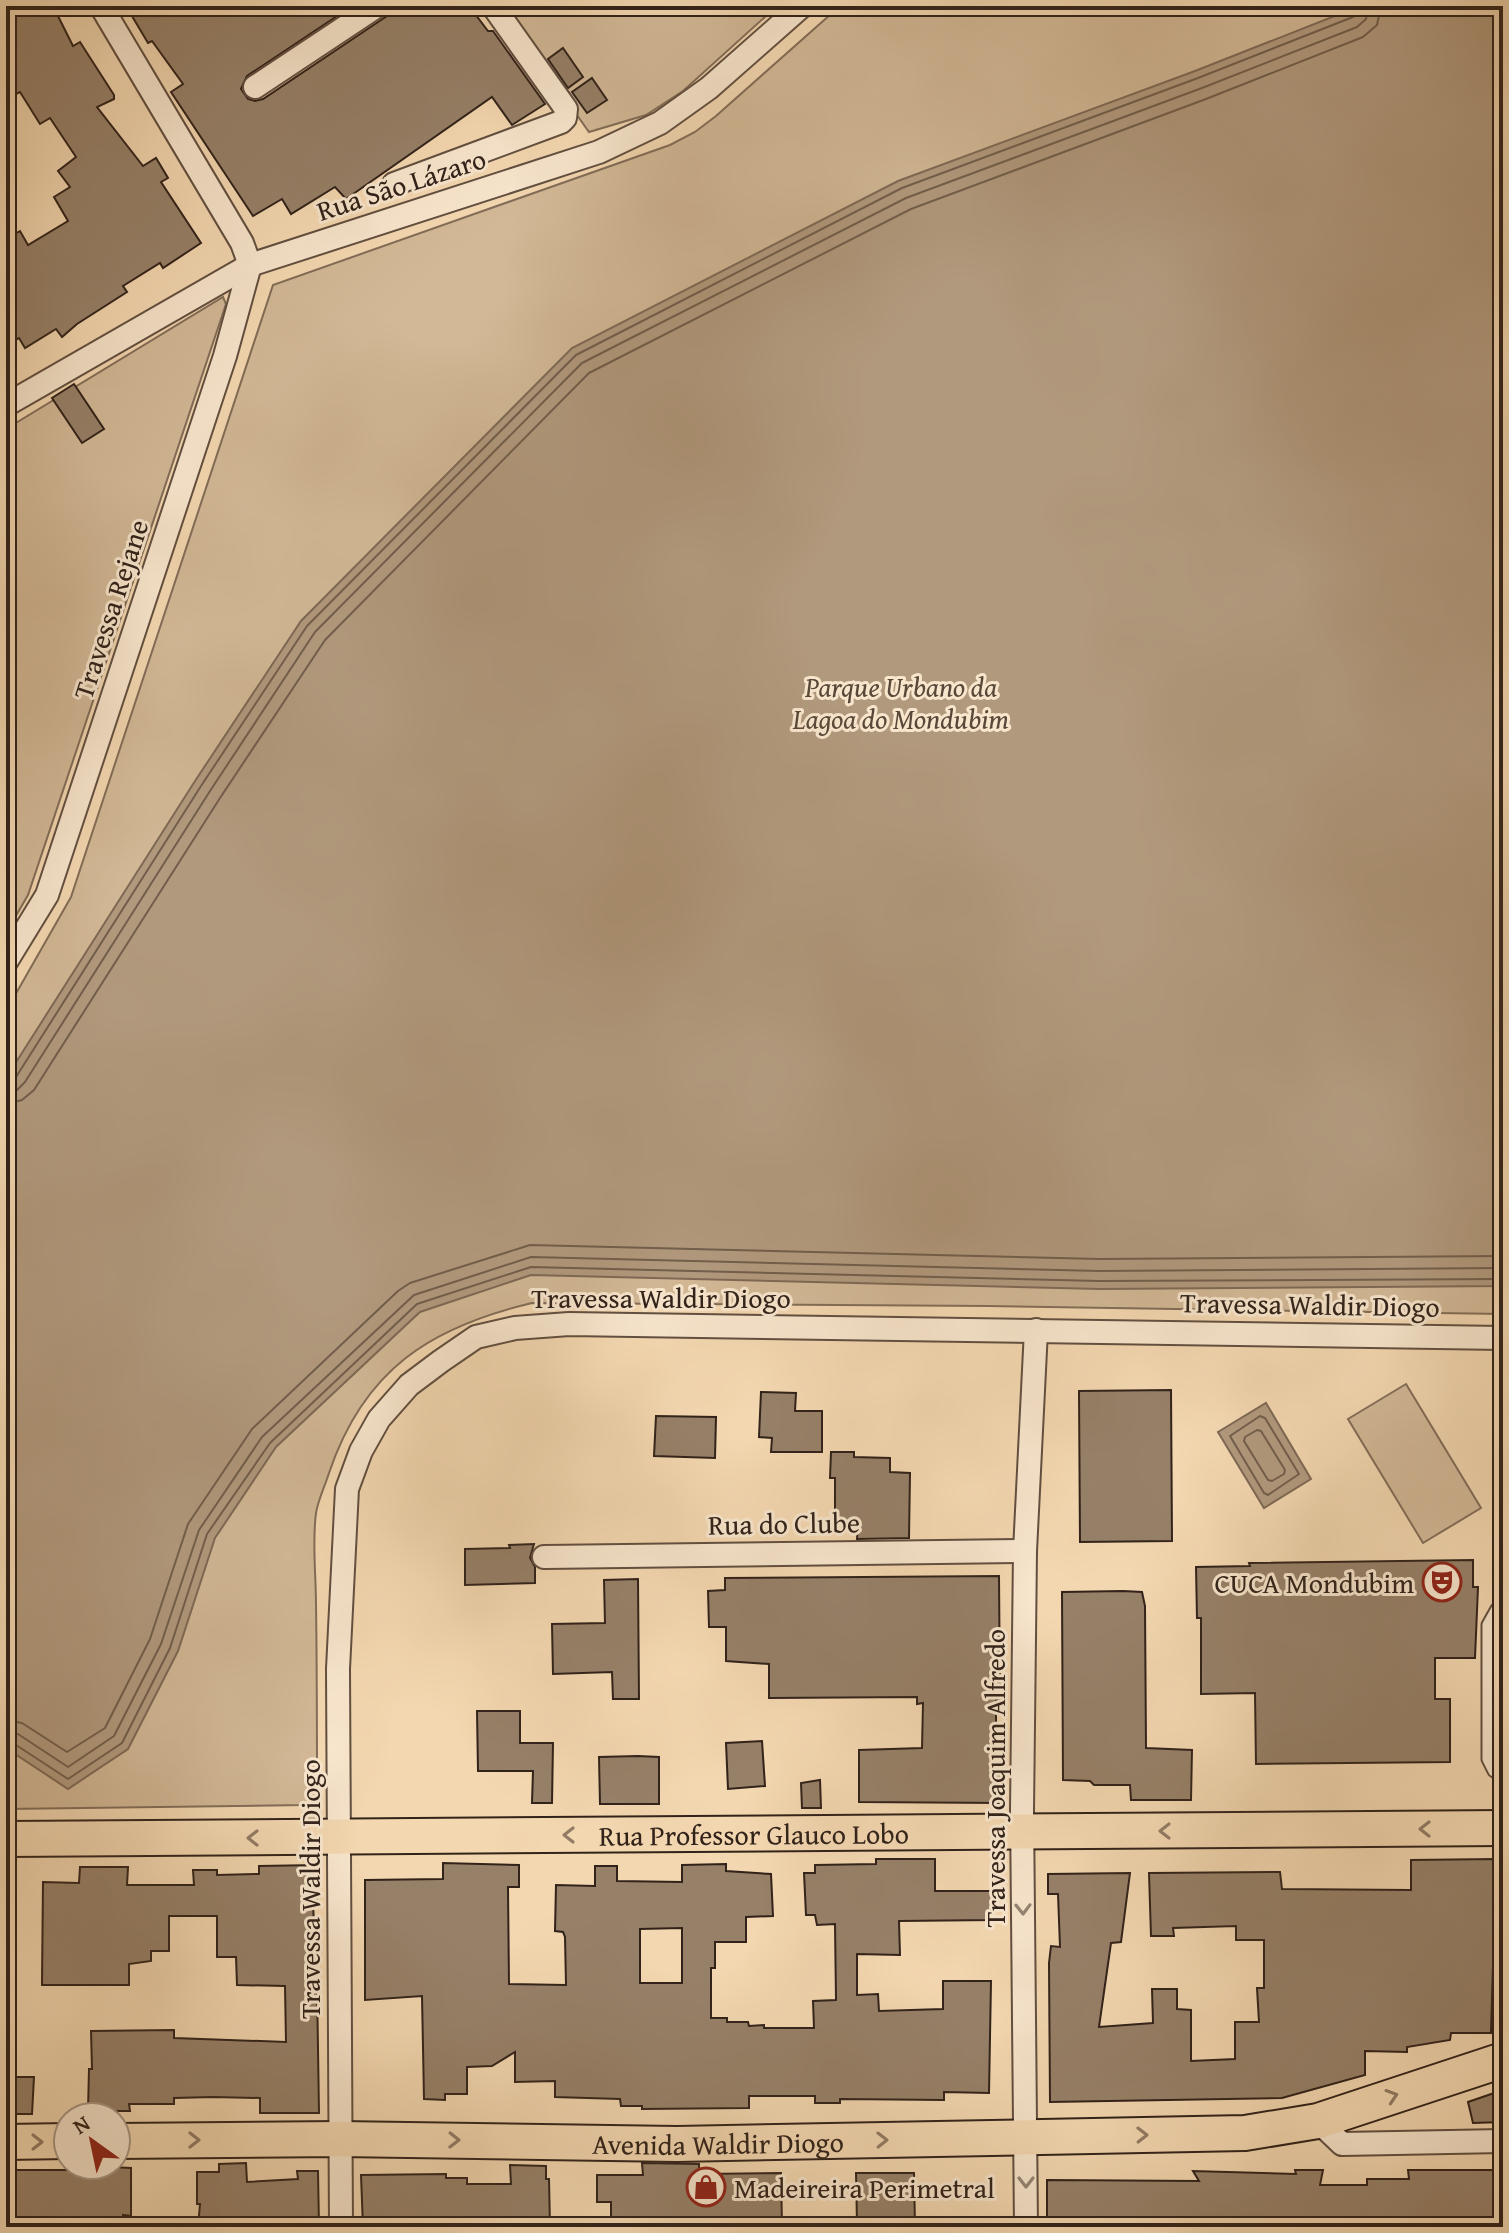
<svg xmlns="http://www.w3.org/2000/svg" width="1509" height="2233" font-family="'Gentium Book Plus',serif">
	<rect width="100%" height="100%" fill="#f3d7b0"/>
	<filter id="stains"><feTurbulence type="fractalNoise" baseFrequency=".0025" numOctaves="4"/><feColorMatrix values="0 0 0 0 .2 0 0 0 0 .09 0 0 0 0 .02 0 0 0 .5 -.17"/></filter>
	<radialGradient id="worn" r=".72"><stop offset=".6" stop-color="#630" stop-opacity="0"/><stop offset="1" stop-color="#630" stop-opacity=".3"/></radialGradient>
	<!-- green -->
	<g fill="#d2b896" stroke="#826d58" stroke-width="2">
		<polygon points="500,6 777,6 683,91 646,115 589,132"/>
		<path d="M840,6H1503V1314L988,1306L532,1303C431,1327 364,1369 329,1473C325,1486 318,1500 316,1513C312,1542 316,1575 316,1604C317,1669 317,1734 317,1799L306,1805L6,1809V1011L71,897L273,285L670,145L695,132L716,116Z"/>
		<polygon points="223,297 226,304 28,895 6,933 6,429"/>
		<polygon points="1406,1384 1481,1508 1423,1543 1348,1419"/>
	</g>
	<!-- water -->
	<g fill="#b1997d" stroke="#7e6955" stroke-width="2">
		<polygon points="1360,6 1503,6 1503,1286 1100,1289 531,1275 420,1312 276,1447 215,1538 178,1651 128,1749 68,1789 6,1748 6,1078 195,781 301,621 572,348 898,181 1195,71"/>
		<polygon points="1266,1403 1311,1479 1264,1508 1218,1432"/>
	</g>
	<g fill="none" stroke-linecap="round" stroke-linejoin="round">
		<!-- shore -->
		<g stroke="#715e4c" stroke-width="2">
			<polyline points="6,1081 16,1077 201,786 307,626 576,355 902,188 1198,78 1353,17 1358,12 1359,6"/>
			<polyline points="6,1092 17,1090 25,1082 210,791 315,632 582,363 906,198 1202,88 1357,27 1366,19 1369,6"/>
			<polyline points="6,1104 22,1100 34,1090 220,798 325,640 589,373 911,209 1206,99 1363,37 1377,25 1381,6"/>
			<polygon points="1260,1416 1265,1418 1299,1474 1268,1495 1264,1493 1230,1436"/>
			<polygon points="1257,1430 1261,1431 1285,1470 1284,1474 1272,1481 1268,1480 1244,1441 1245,1437"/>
			<polyline points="6,1720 22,1723 67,1752 105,1728 150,1639 188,1524 252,1429 398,1291 410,1283 530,1245 1100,1259 1503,1256"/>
			<polyline points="6,1732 18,1734 68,1767 114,1736 161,1644 199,1530 262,1437 414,1295 531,1257 1100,1271 1503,1268"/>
			<polyline points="6,1742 13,1743 68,1779 122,1743 170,1648 207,1534 270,1443 417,1304 531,1267 1099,1281 1503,1279"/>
		</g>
	</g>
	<!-- building -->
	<g fill="#968068" stroke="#31221a" stroke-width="2" fill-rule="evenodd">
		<polygon points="27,6 53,6 73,46 80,42 114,95 114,99 97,107 143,166 156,158 168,178 161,182 201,243 163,268 160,263 123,286 127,292 77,324 62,337 56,329 25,348 19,338 6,345 6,239 20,231 28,245 68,221 54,197 70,187 58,171 76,157 50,118 40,124 20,92 6,99 6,17"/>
		<polygon points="126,6 157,6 166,15 178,6 352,6 247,76 241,89 248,99 255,101 263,99 402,6 469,6 488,31 493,31 545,104 512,125 492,97 346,199 335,187 291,214 282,199 253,216 171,92 183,84 152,41 148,43"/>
		<polygon points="563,48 583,77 568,88 548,59"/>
		<polygon points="592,78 607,100 587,113 572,92"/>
		<polygon points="74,384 104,429 82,443 52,398"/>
		<polygon points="1171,1390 1172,1541 1080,1542 1079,1391"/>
		<polygon points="761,1392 796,1393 795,1411 822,1411 822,1452 771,1452 772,1438 759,1437"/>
		<polygon points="656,1416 716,1417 715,1458 654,1456"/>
		<polygon points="831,1452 854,1452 854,1457 890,1458 890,1472 910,1473 909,1538 857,1539 858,1523 835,1522 835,1478 830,1478"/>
		<polygon points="534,1544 530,1558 535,1567 535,1583 465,1585 465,1549 510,1548 509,1545"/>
		<polygon points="1473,1560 1473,1587 1478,1587 1475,1658 1435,1658 1435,1699 1450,1699 1450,1762 1256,1764 1255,1693 1201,1694 1201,1618 1197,1618 1196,1567 1250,1566 1249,1563"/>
		<polygon points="999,1576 1000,1700 996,1700 996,1750 1000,1750 1000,1803 859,1802 859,1750 922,1748 923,1703 917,1704 917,1697 769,1698 769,1664 726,1661 726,1627 709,1627 708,1591 725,1590 725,1578"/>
		<polygon points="638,1579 639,1699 613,1699 612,1672 553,1674 552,1624 605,1623 604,1580"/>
		<polygon points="1123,1591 1142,1592 1145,1606 1146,1748 1192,1750 1191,1800 1131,1800 1130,1785 1094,1785 1090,1781 1063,1780 1062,1592"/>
		<polygon points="477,1711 520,1711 520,1743 553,1743 552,1803 532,1803 533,1771 478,1771"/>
		<polygon points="762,1741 765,1786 728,1789 726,1743"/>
		<polygon points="638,1756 659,1757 659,1804 600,1804 599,1757"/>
		<polygon points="820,1780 821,1808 802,1808 801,1783"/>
		<path d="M876,1859H935V1891H993V1920L899,1921L900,1955L857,1954V1995L878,1994L879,2011L943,2009V1981H991L989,2093L944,2092V2100L840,2099V2103H815V2096H749V2108L642,2109V2106H621L620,2099L555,2097V2081L515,2082V2052L492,2066L467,2067V2094H445V2100L424,2099L422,1996L365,2000V1880L443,1879V1863L519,1865V1887H508L509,1984L566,1985L565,1937L563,1932L555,1931L556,1885L595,1886V1866H617V1881L682,1882V1865L726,1864V1871L771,1874L773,1916L746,1917V1942H715V1968H711V2018H727V2022H748L749,2026L764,2025V2028H814L813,2001L836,2000L835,1924L817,1925L815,1915H806L804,1873H815V1865L876,1864ZM682,1928V1983H640V1929Z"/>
		<polygon points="1496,1859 1496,1878 1503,1878 1503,1966 1493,1965 1491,2033 1451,2033 1450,2040 1407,2047 1407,2052 1365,2051 1365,2075 1282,2098 1050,2102 1049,1963 1051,1946 1060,1947 1058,1894 1048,1894 1048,1874 1130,1873 1121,1942 1111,1943 1099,2027 1153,2023 1152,1989 1177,1989 1177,2009 1191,2010 1191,2061 1235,2059 1235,2022 1259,2022 1257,1988 1264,1988 1264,1940 1236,1940 1236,1926 1173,1928 1174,1936 1151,1936 1149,1873 1280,1872 1282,1889 1411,1890 1411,1860"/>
		<polygon points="317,1865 317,1904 313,1904 317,1984 319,2113 260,2113 260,2098 213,2097 174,2098 174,2104 129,2104 130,2111 88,2111 89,2069 92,2069 91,2031 174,2030 174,2038 286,2042 285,1986 237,1985 236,1957 217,1957 217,1916 169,1916 169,1951 151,1951 151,1961 129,1964 129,1985 42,1985 43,1882 79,1883 80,1867 128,1867 127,1885 194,1885 193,1870 217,1870 217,1875 259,1874 259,1866"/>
		<polygon points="11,2077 34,2077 32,2114 9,2114"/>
		<polygon points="1503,2090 1503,2122 1473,2123 1468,2102"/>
		<polygon points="246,2163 247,2182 298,2179 297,2171 318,2171 319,2227 198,2227 200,2204 197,2204 197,2172 219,2172 219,2164"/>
		<polygon points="642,2163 699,2164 699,2174 781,2173 782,2227 611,2227 611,2202 597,2202 597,2175 643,2175"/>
		<polygon points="510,2165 546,2166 546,2179 549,2179 550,2227 363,2227 361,2175 446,2174 446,2178 467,2178 467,2184 511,2184"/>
		<polygon points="110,2167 131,2168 131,2216 123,2215 123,2227 6,2227 6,2170 109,2170"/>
		<polygon points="1295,2170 1323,2170 1320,2185 1367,2185 1367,2179 1409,2179 1408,2170 1503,2170 1503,2227 1271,2227 1260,2225 1047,2227 1047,2180 1199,2181 1193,2171 1296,2174"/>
		<polygon points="856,2173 914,2173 915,2227 861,2227 861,2223 857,2223"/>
	</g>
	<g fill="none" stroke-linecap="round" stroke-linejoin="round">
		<!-- service casing -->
		<g stroke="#624f40" stroke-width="15">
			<polyline id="service" points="1503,1605 1497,1609 1488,1625 1488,1759 1494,1771 1503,1775"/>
		</g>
		<!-- minor casing -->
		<g stroke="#624f40" stroke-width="26">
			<g id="minor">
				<polyline points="101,6 242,243 250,265"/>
				<polyline points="255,87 377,6"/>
				<polyline points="394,184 561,122 565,118 566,109 493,6"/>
				<polyline points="6,405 250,265 599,152 660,123 709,88 802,6"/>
				<polyline points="6,962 47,895 225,356 250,265"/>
				<polyline points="544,1557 1025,1551"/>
				<polyline points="1318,2121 1342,2144 1503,2141"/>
				<polyline points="341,2227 338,1669 347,1489 361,1451 379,1419 409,1385 441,1361 476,1337 515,1328 569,1324 1503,1338"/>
				<polyline points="1026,2227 1022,1811 1025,1551 1036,1330"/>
			</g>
		</g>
		<!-- primary casing -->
		<g stroke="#31221a" stroke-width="38">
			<g id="primary">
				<path id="s1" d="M6,1839L1503,1828"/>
				<path id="s2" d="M116,2141L340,2139L677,2144L1245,2133L1318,2121L1503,2060"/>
				<polyline points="6,2142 68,2141"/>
			</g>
		</g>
		<!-- service -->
		<use href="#service" stroke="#f7e5cc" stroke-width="11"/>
		<!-- minor -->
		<use href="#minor" stroke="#f7e5cc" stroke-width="22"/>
		<!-- primary -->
		<use href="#primary" stroke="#f3d7b0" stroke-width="34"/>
	</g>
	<!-- one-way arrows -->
	<defs><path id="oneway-chevron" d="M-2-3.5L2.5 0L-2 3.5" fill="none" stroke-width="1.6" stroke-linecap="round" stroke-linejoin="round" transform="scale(2)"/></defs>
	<g stroke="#927c65">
		<use href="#oneway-chevron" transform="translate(1425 1829) rotate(180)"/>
		<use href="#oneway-chevron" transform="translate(1165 1831) rotate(180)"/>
		<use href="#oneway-chevron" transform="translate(569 1835) rotate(180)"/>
		<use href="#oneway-chevron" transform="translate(253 1838) rotate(180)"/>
		<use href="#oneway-chevron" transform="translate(1392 2096) rotate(-18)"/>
		<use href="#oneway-chevron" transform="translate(1142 2135) rotate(-1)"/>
		<use href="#oneway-chevron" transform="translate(194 2140)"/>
		<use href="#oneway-chevron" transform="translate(454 2140) rotate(1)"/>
		<use href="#oneway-chevron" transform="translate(882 2140) rotate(-1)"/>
		<use href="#oneway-chevron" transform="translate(37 2142)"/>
	</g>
	<g stroke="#948473">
		<use href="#oneway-chevron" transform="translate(1023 1909) rotate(89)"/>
		<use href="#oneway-chevron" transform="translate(1026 2182) rotate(90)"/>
	</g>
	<!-- icons -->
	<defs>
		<g id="theatre-ring" transform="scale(2)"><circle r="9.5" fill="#f7e5cc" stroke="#8f2418" stroke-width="1.5"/><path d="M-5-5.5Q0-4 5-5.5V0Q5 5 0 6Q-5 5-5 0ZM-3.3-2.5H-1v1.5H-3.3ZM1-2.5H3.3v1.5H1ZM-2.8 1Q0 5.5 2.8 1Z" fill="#8f2418"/></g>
		<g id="shop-ring" transform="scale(2)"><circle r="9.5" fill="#f7e5cc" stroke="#8f2418" stroke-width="1.5"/><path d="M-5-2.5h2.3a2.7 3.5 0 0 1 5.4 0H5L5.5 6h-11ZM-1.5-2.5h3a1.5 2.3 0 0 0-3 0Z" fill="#8f2418"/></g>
	</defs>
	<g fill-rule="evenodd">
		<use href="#theatre-ring" x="1442" y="1582"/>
		<use href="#shop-ring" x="706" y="2187"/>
	</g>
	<g text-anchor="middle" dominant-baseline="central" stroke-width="6" stroke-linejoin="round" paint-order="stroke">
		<!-- street labels -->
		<g font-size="28" fill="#31221a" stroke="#f7e5cc">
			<text transform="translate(401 184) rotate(-18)">Rua São Lázaro</text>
			<text transform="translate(110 609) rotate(-72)">Travessa Rejane</text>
			<text x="661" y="1297">Travessa Waldir Diogo</text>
			<text transform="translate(1310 1304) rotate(1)">Travessa Waldir Diogo</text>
			<text transform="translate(784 1523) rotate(-1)">Rua do Clube</text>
			<text transform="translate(994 1778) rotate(-90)">Travessa Joaquim Alfredo</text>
			<text stroke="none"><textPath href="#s1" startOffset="748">Rua Professor Glauco Lobo</textPath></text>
			<text transform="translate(309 1889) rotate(-90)">Travessa Waldir Diogo</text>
			<text stroke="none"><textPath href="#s2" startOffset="602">Avenida Waldir Diogo</textPath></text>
		</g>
		<!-- park labels -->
		<g font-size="28" font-style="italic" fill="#594839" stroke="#f7e5cc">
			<text x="901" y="686">Parque Urbano da<tspan x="901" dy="32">Lagoa do Mondubim</tspan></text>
		</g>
		<!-- poi labels -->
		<g font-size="28" fill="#31221a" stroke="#f7e5cc" text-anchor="end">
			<text x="1414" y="1582">CUCA Mondubim</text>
			<text x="734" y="2187" text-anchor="start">Madeireira Perimetral</text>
		</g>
	</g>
	<!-- margin -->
	<rect width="1509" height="2233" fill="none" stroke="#f3d7b0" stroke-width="32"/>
	<rect x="8" y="8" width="1493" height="2217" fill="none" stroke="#31221a" stroke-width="4"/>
	<rect x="16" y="16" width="1477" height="2201" fill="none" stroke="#31221a" stroke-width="2"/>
	<!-- north arrow -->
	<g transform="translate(92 2141) rotate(327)"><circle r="38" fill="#f7e5cc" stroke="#a89785" stroke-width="2"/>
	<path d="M0-6L14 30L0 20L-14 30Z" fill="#8f2418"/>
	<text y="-12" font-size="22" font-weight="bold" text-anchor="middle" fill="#31221a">N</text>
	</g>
	<rect width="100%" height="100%" filter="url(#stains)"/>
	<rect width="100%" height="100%" fill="url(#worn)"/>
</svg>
